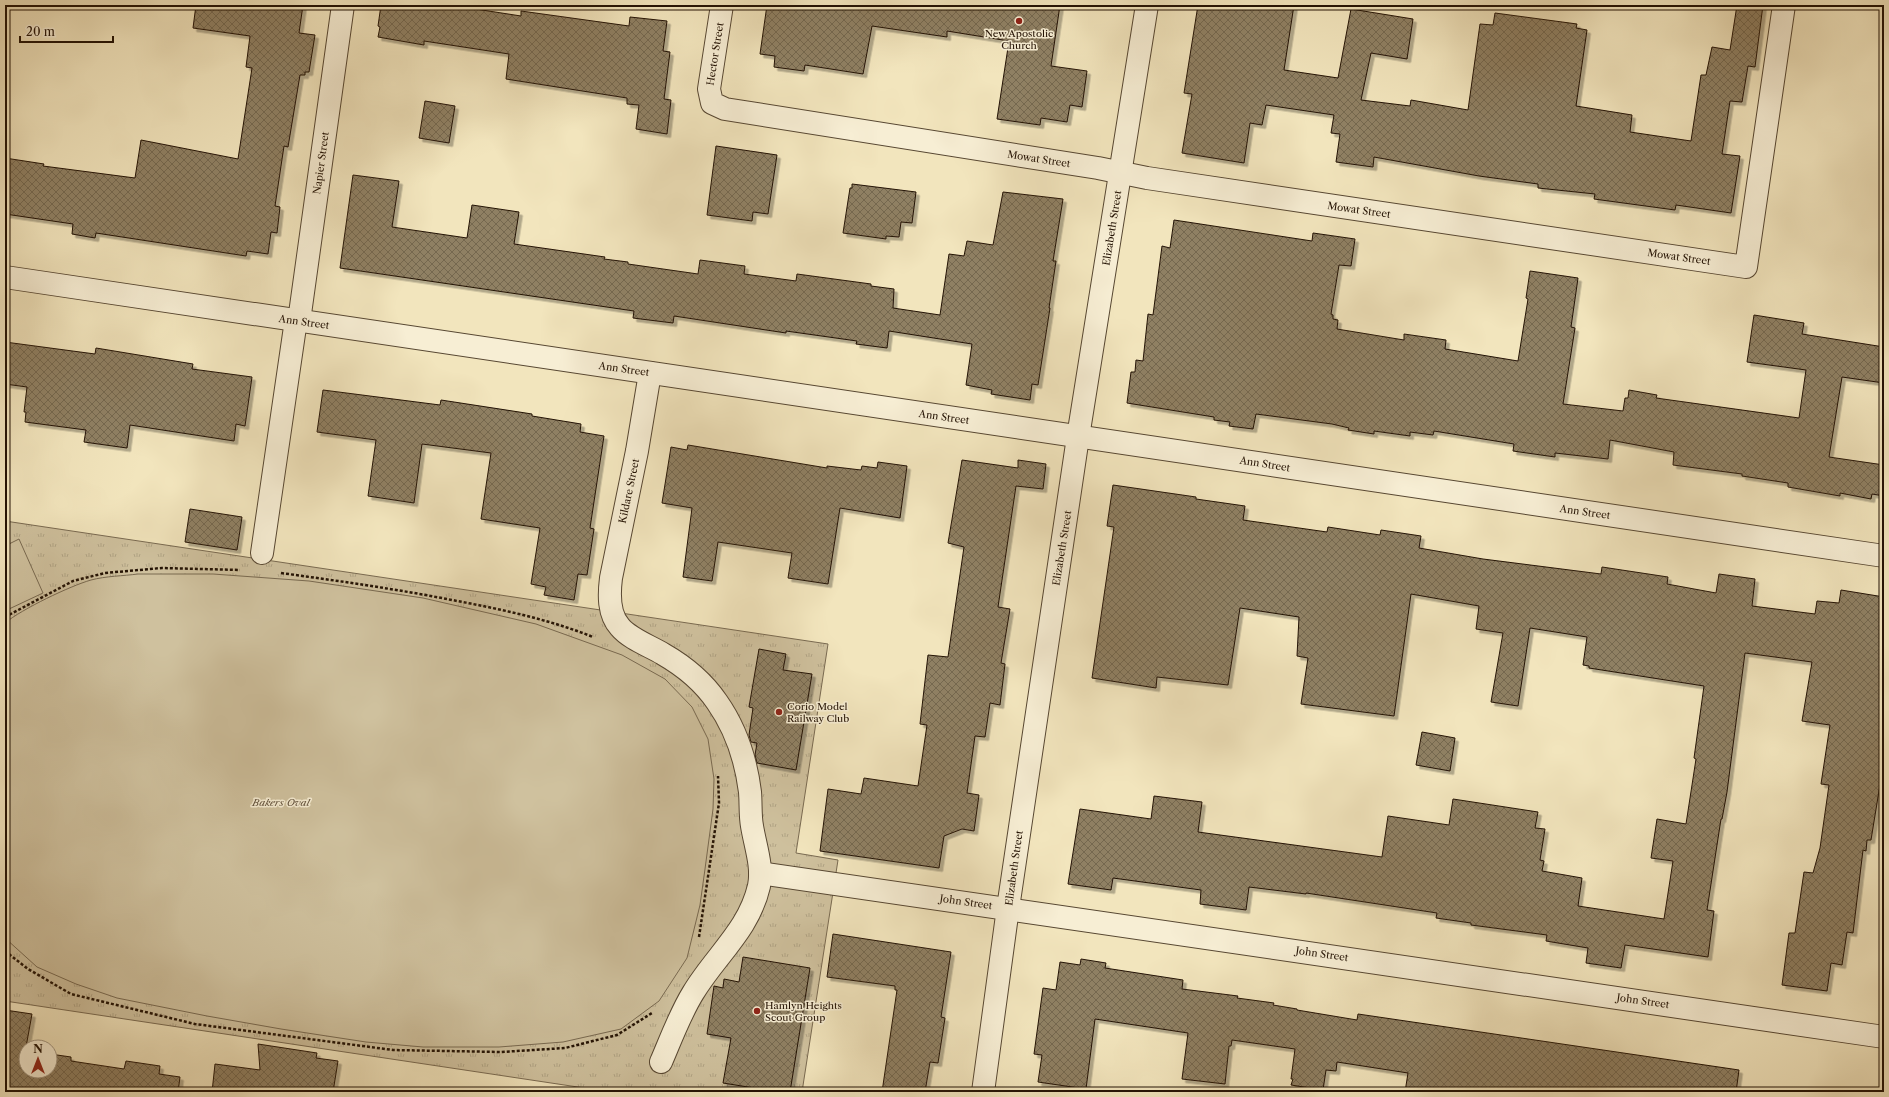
<svg xmlns="http://www.w3.org/2000/svg" width="1889" height="1097" font-family="'Libre Caslon Text',serif">
	<defs>
		<pattern id="grass-tufts" width="24" height="20" patternUnits="userSpaceOnUse"><rect width="24" height="20" fill="#cfc19e"/><path d="M3 7l-1-3M5 7V3M7 7l1-3M15 17l-1-3M17 17v-4M19 17l1-3" fill="none" stroke="#b1a586"/></pattern>
		<pattern id="building-cross-hatch" width="8" height="8" patternUnits="userSpaceOnUse"><rect width="8" height="8" fill="#8f8064"/><path d="M0 0l8 8M0 8l8-8" fill="none" stroke="#746750"/></pattern>
		<filter id="shadow"><feDropShadow dx="3.5" dy="3.5" stdDeviation="0" flood-color="#0004"/></filter>
	</defs>
	<rect width="100%" height="100%" fill="#f2e5bd"/>
	<filter id="stains"><feTurbulence type="fractalNoise" baseFrequency=".005" numOctaves="4"/><feColorMatrix values="0 0 0 0 .2 0 0 0 0 .09 0 0 0 0 .02 0 0 0 .5 -.17"/></filter>
	<radialGradient id="worn" r=".72"><stop offset=".6" stop-color="#630" stop-opacity="0"/><stop offset="1" stop-color="#630" stop-opacity=".3"/></radialGradient>
	<!-- grass -->
	<polygon fill="url(#grass-tufts)" stroke="#796a51" points="5,521 828,644 796,853 838,860 802,1092 611,1092 5,1001"/>
	<!-- garden -->
	<g fill="#cfc19e" stroke="#796a51">
		<polygon points="19,539 43,593 9,609 5,600 5,546"/>
		<path d="M138,574H213L309,581L423,598L536,624L622,655L665,679L692,707L708,739L714,779L713,809L705,869L700,905L687,958L659,1001L621,1029L563,1042L499,1047H423L366,1042L281,1029L207,1016L117,998L76,984L37,967L5,938V623C22,609 70,586 91,580C106,576 123,576 138,574Z"/>
	</g>
	<!-- building -->
	<g fill="url(#building-cross-hatch)" stroke="#231204" filter="url(#shadow)">
		<polygon points="196,5 303,5 299,33 315,35 309,72 305,72 305,75 300,75 288,147 284,146 275,206 280,207 277,233 271,232 268,254 247,251 246,256 96,233 95,238 72,234 73,224 5,214 5,158 44,164 43,166 135,178 141,140 238,159 252,68 246,67 250,36 193,28"/>
		<polygon points="381,5 469,5 469,8 521,16 521,11 629,26 630,17 667,21 663,51 670,52 664,99 671,100 667,134 636,129 639,105 627,104 627,98 506,79 509,54 424,41 424,45 378,37 380,27 378,26"/>
		<polygon points="767,5 1060,5 1051,66 1087,71 1082,107 1070,105 1067,122 1041,118 1040,125 997,119 1009,41 947,31 947,37 872,26 863,74 805,65 804,71 774,67 775,56 760,54"/>
		<polygon points="1198,5 1294,5 1284,70 1338,78 1351,9 1413,19 1407,59 1371,53 1361,100 1410,106 1411,100 1468,110 1480,24 1493,25 1495,13 1577,24 1576,28 1587,30 1576,106 1632,115 1630,132 1691,141 1701,75 1706,75 1712,47 1730,50 1737,5 1763,5 1755,67 1748,66 1742,102 1730,101 1722,154 1740,156 1731,213 1676,205 1675,210 1594,199 1595,194 1538,188 1538,184 1479,176 1374,157 1373,167 1336,162 1340,134 1331,133 1334,115 1266,105 1262,125 1250,123 1244,163 1182,153 1192,94 1184,93"/>
		<polygon points="425,101 455,106 449,143 419,138"/>
		<polygon points="716,146 777,155 768,214 753,212 752,221 707,215"/>
		<polygon points="353,175 399,181 392,227 467,238 472,205 519,212 514,244 605,257 604,259 628,262 628,264 698,274 700,260 745,266 744,274 796,281 797,274 871,284 871,286 894,289 893,308 940,315 949,254 964,256 967,241 993,245 1003,192 1063,199 1053,261 1056,261 1049,308 1050,308 1038,385 1032,384 1030,400 991,394 992,390 966,385 972,344 889,331 887,348 856,344 857,341 786,331 786,333 674,316 673,323 633,318 634,311 340,268"/>
		<polygon points="852,184 916,192 912,223 901,222 899,237 886,236 886,239 843,233 850,188 852,188"/>
		<polygon points="1174,220 1312,241 1313,233 1355,239 1351,266 1339,265 1331,314 1333,315 1333,319 1338,320 1337,329 1404,340 1404,334 1446,340 1445,349 1518,361 1528,299 1526,298 1530,271 1578,278 1571,327 1575,328 1563,404 1623,411 1625,398 1628,398 1629,390 1657,395 1656,398 1799,418 1806,370 1747,362 1754,315 1804,323 1802,334 1884,347 1884,383 1842,377 1829,457 1884,465 1884,496 1872,494 1871,499 1840,493 1840,496 1788,487 1788,483 1742,476 1742,474 1673,465 1674,452 1610,440 1608,459 1555,453 1555,457 1513,451 1514,444 1434,431 1433,435 1410,432 1410,436 1374,431 1374,434 1348,430 1349,428 1332,424 1256,414 1253,429 1229,426 1230,422 1214,420 1214,417 1127,403 1131,372 1135,372 1136,360 1143,361 1148,314 1153,315 1162,246 1170,248"/>
		<polygon points="5,342 95,354 96,348 193,364 192,369 252,377 245,426 236,424 234,441 130,425 127,448 84,442 86,430 25,422 26,412 24,412 27,387 5,384"/>
		<polygon points="323,390 440,405 441,400 532,414 532,416 581,424 580,432 604,436 590,528 594,529 587,575 578,574 574,600 544,595 546,587 531,584 540,528 481,519 491,453 422,444 414,503 368,496 376,440 317,432"/>
		<polygon points="688,445 827,468 827,466 861,470 862,466 877,468 878,462 907,466 900,518 840,508 828,584 788,578 792,553 718,542 712,581 683,577 692,508 662,503 671,447 687,450"/>
		<polygon points="962,460 1018,468 1018,460 1046,464 1043,489 1016,486 998,607 1010,609 1001,663 1005,664 1000,705 990,703 985,737 975,736 967,793 979,795 974,831 962,829 944,836 939,868 820,851 828,789 861,794 864,778 918,786 927,725 920,724 928,655 948,657 964,547 948,543"/>
		<polygon points="1113,485 1196,497 1196,499 1245,506 1243,520 1327,532 1328,527 1380,535 1381,530 1421,536 1419,548 1483,559 1601,574 1602,567 1668,577 1667,584 1716,593 1719,574 1755,579 1752,606 1815,614 1817,601 1839,603 1841,590 1884,597 1884,760 1871,840 1867,840 1866,851 1863,850 1853,933 1847,932 1842,965 1831,963 1827,991 1782,985 1789,933 1795,933 1804,872 1813,873 1820,848 1829,785 1821,784 1830,725 1802,721 1812,662 1745,653 1727,792 1722,819 1721,819 1707,910 1714,911 1708,957 1625,945 1621,968 1586,963 1588,948 1546,941 1547,935 1471,925 1471,923 1436,918 1437,913 1306,893 1306,894 1249,887 1246,910 1200,904 1201,890 1113,878 1111,890 1068,884 1080,809 1151,819 1154,796 1202,802 1198,832 1382,857 1388,816 1449,825 1453,799 1538,812 1535,828 1545,829 1540,860 1544,861 1542,871 1582,878 1578,906 1664,919 1673,861 1651,858 1657,819 1686,824 1696,759 1694,758 1704,686 1589,668 1589,666 1583,665 1587,637 1530,628 1518,706 1491,702 1503,633 1476,629 1479,606 1411,594 1394,716 1301,704 1308,658 1297,656 1299,617 1240,608 1228,685 1157,677 1156,688 1092,678 1114,527 1107,526"/>
		<polygon points="190,509 242,517 237,550 185,542"/>
		<polygon points="759,649 786,654 783,670 812,674 796,770 757,763 755,755 757,743 751,742 749,735 753,708 749,707"/>
		<polygon points="1422,732 1455,738 1450,771 1416,765"/>
		<polygon points="833,934 951,952 941,1017 945,1018 938,1063 930,1062 925,1092 882,1092 897,990 895,990 895,986 827,977"/>
		<polygon points="743,957 810,968 790,1092 779,1092 723,1083 731,1038 707,1034 714,986 723,988 724,979 739,982"/>
		<polygon points="1081,959 1106,963 1105,968 1183,980 1182,989 1238,996 1237,998 1274,1003 1273,1005 1297,1009 1297,1010 1357,1020 1358,1014 1739,1070 1736,1092 1405,1092 1408,1073 1337,1062 1336,1071 1326,1070 1323,1090 1291,1085 1293,1079 1291,1079 1295,1049 1232,1040 1231,1046 1229,1046 1225,1084 1182,1079 1188,1033 1095,1019 1086,1089 1038,1082 1042,1055 1034,1054 1043,988 1056,990 1060,962 1080,965"/>
		<polygon points="5,1010 32,1014 26,1047 26,1071 50,1071 50,1054 71,1057 71,1061 124,1069 126,1061 160,1066 159,1074 180,1077 178,1092 5,1092"/>
		<polygon points="258,1044 317,1053 316,1058 338,1061 333,1092 212,1092 215,1064 260,1070"/>
	</g>
	<g fill="none" stroke-linecap="round" stroke-linejoin="round">
		<!-- minor casing -->
		<g stroke="#574732" stroke-width="24">
			<g id="minor">
				<polyline points="722,5 709,89 712,103 725,109 1098,168 1147,178 1746,267 1784,5"/>
				<polyline points="5,277 1884,556"/>
				<polyline points="299,321 343,5"/>
				<path d="M650,373L637,451L611,578C609,594 608,614 620,627C630,639 650,646 663,654C684,666 704,683 717,702C736,729 746,760 750,792C751,804 750,815 752,826C755,845 763,866 759,886C749,930 715,956 693,993C680,1014 671,1039 661,1062"/>
				<polyline points="262,553 296,320"/>
				<polyline points="760,873 1884,1037"/>
				<polyline points="983,1092 1008,908 1078,437 1147,5"/>
			</g>
		</g>
		<!-- path -->
		<g stroke="#231204" stroke-width="2.5" stroke-dasharray="3 2" stroke-linecap="butt">
			<path d="M281,573C339,581 396,589 452,600C500,609 548,619 593,637"/>
			<polyline points="5,617 73,581 105,573 162,568 240,570"/>
			<polyline points="699,937 719,803 718,776"/>
			<polyline points="5,951 28,969 71,994 195,1024 393,1050 501,1052 565,1048 617,1035 652,1013"/>
		</g>
		<!-- minor -->
		<use href="#minor" stroke="#f7eed4" stroke-width="22"/>
	</g>
	<!-- markers -->
	<g fill="#8f2418" stroke="#f7eed4" stroke-width="1.5">
		<circle cx="1019" cy="21" r="4"/>
		<circle cx="779" cy="712" r="4"/>
		<circle cx="757" cy="1011" r="4"/>
	</g>
	<g text-anchor="middle" dominant-baseline="central" stroke-width="3" stroke-linejoin="round" paint-order="stroke">
		<!-- poi labels -->
		<g font-size="10" fill="#231204" stroke="#f7eed4" text-anchor="start">
			<text x="1019" y="33" text-anchor="middle">New Apostolic<tspan x="1019" dy="12">Church</tspan></text>
			<text x="787" y="706">Corio Model<tspan x="787" dy="12">Railway Club</tspan></text>
			<text x="765" y="1005">Hamlyn Heights<tspan x="765" dy="12">Scout Group</tspan></text>
		</g>
		<!-- street labels -->
		<g font-size="10" fill="#231204" stroke="#f7eed4">
			<text transform="translate(715 54) rotate(-81)">Hector Street</text>
			<text transform="translate(1039 159) rotate(9)">Mowat Street</text>
			<text transform="translate(321 163) rotate(-82)">Napier Street</text>
			<text transform="translate(1359 210) rotate(8)">Mowat Street</text>
			<text transform="translate(1112 228) rotate(-81)">Elizabeth Street</text>
			<text transform="translate(1679 257) rotate(8)">Mowat Street</text>
			<text transform="translate(304 322) rotate(8)">Ann Street</text>
			<text transform="translate(624 369) rotate(8)">Ann Street</text>
			<text transform="translate(944 417) rotate(8)">Ann Street</text>
			<text transform="translate(1265 464) rotate(9)">Ann Street</text>
			<text transform="translate(629 491) rotate(-78)">Kildare Street</text>
			<text transform="translate(1585 512) rotate(8)">Ann Street</text>
			<text transform="translate(1062 548) rotate(-81)">Elizabeth Street</text>
			<text transform="translate(1014 868) rotate(-82)">Elizabeth Street</text>
			<text transform="translate(966 902) rotate(8)">John Street</text>
			<text transform="translate(1322 954) rotate(8)">John Street</text>
			<text transform="translate(1643 1001) rotate(8)">John Street</text>
		</g>
		<!-- park labels -->
		<g font-size="10" font-style="italic" fill="#5f4f3a" stroke="#f7eed4">
			<text x="281" y="802">Bakers Oval</text>
		</g>
	</g>
	<!-- margin -->
	<rect width="1889" height="1097" fill="none" stroke="#f2e5bd" stroke-width="20"/>
	<rect x="6" y="6" width="1877" height="1085" fill="none" stroke="#231204" stroke-width="2"/>
	<rect x="10" y="10" width="1869" height="1077" fill="none" stroke="#231204"/>
	<!-- north arrow -->
	<g transform="translate(38 1059)"><circle r="19" fill="#f7eed4" stroke="#a29681"/>
	<path d="M0-3L7 15L0 10L-7 15Z" fill="#8f2418"/>
	<text y="-6" font-size="11" font-weight="bold" text-anchor="middle" fill="#231204">N</text>
	</g>
	<!-- scale -->
	<path d="M20 36v6h93v-6" fill="none" stroke="#231204" stroke-width="2"/>
	<text x="26" y="36" font-size="12" fill="#231204" stroke="#f7eed4" stroke-width="3" paint-order="stroke">20 m</text>
	<rect width="100%" height="100%" filter="url(#stains)"/>
	<rect width="100%" height="100%" fill="url(#worn)"/>
</svg>
